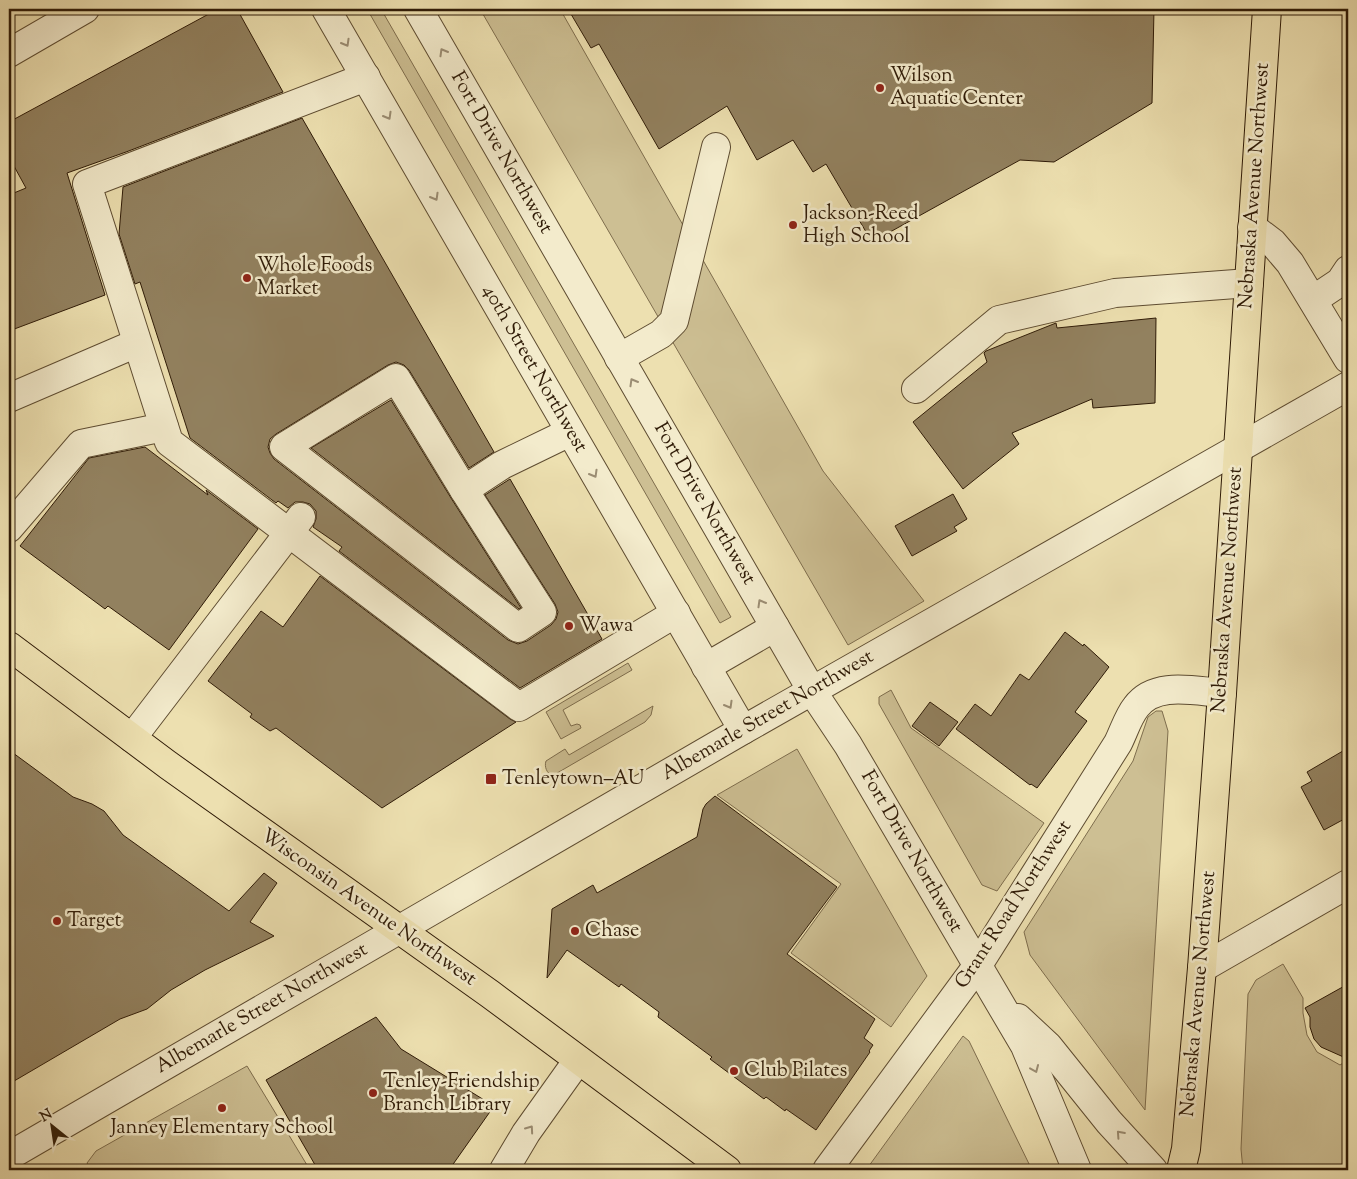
<svg xmlns="http://www.w3.org/2000/svg" width="1357" height="1179" font-family="'Sorts Mill Goudy',serif">
	<rect width="100%" height="100%" fill="#ede0b0"/>
	<filter id="stains"><feTurbulence type="fractalNoise" baseFrequency=".004" numOctaves="4"/><feColorMatrix values="0 0 0 0 .2 0 0 0 0 .09 0 0 0 0 .02 0 0 0 .5 -.17"/></filter>
	<radialGradient id="worn" r=".72"><stop offset=".6" stop-color="#630" stop-opacity="0"/><stop offset="1" stop-color="#630" stop-opacity=".3"/></radialGradient>
	<!-- green -->
	<g fill="#cdbf93" stroke="#7e6d4d">
		<polygon points="367,9 381,9 731,617 720,623"/>
		<polygon points="480,9 560,9 823,471 924,601 848,645"/>
		<polygon points="628,663 632,670 563,710 571,726 577,724 580,725 581,728 561,739 546,712"/>
		<polygon points="891,690 911,728 1044,823 997,891 982,885 879,704 879,697"/>
		<path d="M653,706L651,715L645,722L552,776C547,773 544,767 546,761L565,749L569,755Z"/>
		<polygon points="1156,711 1162,711 1168,731 1145,1110 1030,955 1024,932 1133,761 1148,717"/>
		<polygon points="797,749 927,976 891,1027 791,953 841,884 717,795"/>
		<polygon points="1283,964 1303,998 1303,1013 1307,1035 1317,1052 1340,1065 1348,1060 1348,1170 1243,1170 1241,1149 1248,994 1256,980"/>
		<polygon points="963,1036 969,1041 1032,1170 866,1170"/>
		<polygon points="247,1066 310,1170 91,1170 87,1163 96,1151"/>
	</g>
	<!-- building -->
	<g fill="#92815f" stroke="#2f1b07">
		<polygon points="218,9 237,9 283,92 126,152 67,173 105,295 9,331 9,195 26,188 9,157 9,122"/>
		<polygon points="568,9 1154,9 1152,103 1054,162 1020,160 872,242 826,164 813,172 793,140 757,160 727,106 659,149 599,44 591,48"/>
		<polygon points="302,118 494,452 469,468 409,370 404,365 396,362 388,365 276,434 270,439 268,447 270,453 274,459 508,640 518,644 527,641 551,625 556,619 558,612 555,604 485,495 510,479 602,639 520,688 339,551 342,547 313,527 316,519 316,511 310,504 303,502 295,502 288,508 278,501 276,503 190,438 140,282 135,284 119,234 123,187"/>
		<polygon points="1156,318 1155,403 1093,408 1092,399 1012,433 1019,444 963,489 913,422 987,362 984,353 986,351 1056,323 1057,328"/>
		<polygon points="391,400 451,498 521,608 519,609 311,448"/>
		<polygon points="145,447 208,495 206,490 258,529 169,650 108,606 105,609 20,546 89,458"/>
		<polygon points="953,494 967,519 954,527 957,531 912,556 895,526"/>
		<polygon points="320,576 510,719 516,722 382,808 276,728 270,731 250,717 252,714 208,681 261,611 283,627"/>
		<polygon points="1065,632 1083,646 1084,644 1109,667 1075,712 1087,721 1037,788 1031,784 1030,785 956,729 975,704 991,716 1020,674 1029,680"/>
		<polygon points="930,702 958,722 939,746 912,726"/>
		<polygon points="1348,748 1348,817 1324,830 1301,787 1312,781 1307,772"/>
		<polygon points="9,750 73,797 92,804 104,811 123,835 229,911 264,873 277,883 250,922 274,936 205,970 171,990 147,1009 120,1019 9,1084"/>
		<polygon points="715,796 837,887 787,954 875,1019 864,1038 873,1045 869,1051 870,1052 816,1130 786,1109 785,1111 766,1097 764,1099 710,1059 712,1057 658,1017 659,1012 621,984 619,987 567,950 547,978 552,909 593,885 597,893 697,837 703,809 706,804"/>
		<polygon points="1348,984 1348,1059 1321,1047 1314,1039 1310,1027 1310,1017 1305,1008"/>
		<polygon points="376,1017 401,1049 494,1106 449,1170 318,1170 266,1080"/>
	</g>
	<g fill="none" stroke-linecap="round" stroke-linejoin="round">
		<!-- minor casing -->
		<g stroke="#5e4c31" stroke-width="30">
			<g id="minor">
				<polyline points="326,9 743,730"/>
				<polyline points="418,9 812,691 848,745 1025,1046 1077,1170"/>
				<polyline points="9,53 85,9"/>
				<polyline points="366,77 87,184 169,442 519,707 676,613"/>
				<polyline points="1252,227 1273,243 1290,263 1348,359"/>
				<polyline points="1313,300 1340,282 1348,270"/>
				<polyline points="619,358 661,334 674,321 716,147"/>
				<polygon points="396,378 464,490 542,612 518,628 284,447"/>
				<polyline points="916,389 999,320 1115,293 1249,283"/>
				<polyline points="9,398 137,343"/>
				<polyline points="464,490 502,465 570,432"/>
				<polyline points="9,528 81,444 164,427"/>
				<polyline points="706,667 775,627"/>
				<polyline points="132,738 301,517"/>
				<polyline points="1202,968 1348,884"/>
				<polyline points="1018,1018 1048,1046 1109,1122 1153,1170"/>
				<polyline points="9,1156 743,730 1348,386"/>
				<polyline points="504,1170 526,1133 578,1060"/>
				<path d="M827,1170L978,965L1118,743C1124,731 1128,717 1136,707C1155,681 1194,691 1222,693"/>
			</g>
		</g>
		<!-- major casing -->
		<g stroke="#2f1b07" stroke-width="30">
			<g id="major">
				<polyline points="9,646 168,765 490,994 727,1170"/>
				<polyline points="1181,1170 1186,1149 1202,968 1222,693 1267,9"/>
			</g>
		</g>
		<!-- minor -->
		<use href="#minor" stroke="#f3ebcc" stroke-width="28"/>
		<!-- major -->
		<use href="#major" stroke="#ede0b0" stroke-width="28"/>
	</g>
	<!-- one-way arrows -->
	<defs><path id="oneway-chevron" d="M-2-3.5L2.5 0L-2 3.5" fill="none" stroke-width="1.6" stroke-linecap="round" stroke-linejoin="round" transform="scale(1.25)"/></defs>
	<g stroke="#9b8d73">
		<use href="#oneway-chevron" transform="translate(346 43) rotate(60)"/>
		<use href="#oneway-chevron" transform="translate(443 52) rotate(-120)"/>
		<use href="#oneway-chevron" transform="translate(388 116) rotate(60)"/>
		<use href="#oneway-chevron" transform="translate(435 197) rotate(60)"/>
		<use href="#oneway-chevron" transform="translate(633 382) rotate(-120)"/>
		<use href="#oneway-chevron" transform="translate(594 474) rotate(60)"/>
		<use href="#oneway-chevron" transform="translate(761 603) rotate(-120)"/>
		<use href="#oneway-chevron" transform="translate(729 705) rotate(60)"/>
		<use href="#oneway-chevron" transform="translate(1035 1069) rotate(67)"/>
		<use href="#oneway-chevron" transform="translate(530 1129) rotate(-55)"/>
		<use href="#oneway-chevron" transform="translate(1120 1134) rotate(-132)"/>
	</g>
	<!-- markers -->
	<g fill="#8f2418" stroke="#f3ebcc" stroke-width="2">
		<circle cx="880" cy="88" r="5"/>
		<circle cx="793" cy="225" r="5"/>
		<circle cx="247" cy="278" r="5"/>
		<circle cx="569" cy="626" r="5"/>
		<rect x="485" y="773" width="12" height="12" rx="2.5"/>
		<circle cx="57" cy="921" r="5"/>
		<circle cx="575" cy="931" r="5"/>
		<circle cx="734" cy="1071" r="5"/>
		<circle cx="373" cy="1093" r="5"/>
		<circle cx="222" cy="1108" r="5"/>
	</g>
	<g text-anchor="middle" dominant-baseline="central" stroke-width="5" stroke-linejoin="round" paint-order="stroke">
		<!-- poi labels -->
		<g font-size="20" fill="#2f1b07" stroke="#f3ebcc" text-anchor="start">
			<text x="890" y="76">Wilson<tspan x="890" dy="23">Aquatic Center</tspan></text>
			<text x="803" y="214">Jackson-Reed<tspan x="803" dy="23">High School</tspan></text>
			<text x="257" y="266">Whole Foods<tspan x="257" dy="23">Market</tspan></text>
			<text x="579" y="626">Wawa</text>
			<text x="502" y="779">Tenleytown–AU</text>
			<text x="67" y="921">Target</text>
			<text x="585" y="931">Chase</text>
			<text x="744" y="1071">Club Pilates</text>
			<text x="383" y="1082">Tenley-Friendship<tspan x="383" dy="23">Branch Library</tspan></text>
			<text x="222" y="1128" text-anchor="middle">Janney Elementary School</text>
		</g>
		<!-- street labels -->
		<g font-size="20" fill="#2f1b07" stroke="#f3ebcc">
			<text transform="translate(501 153) rotate(60)">Fort Drive Northwest</text>
			<text transform="translate(1255 186) rotate(-86)">Nebraska Avenue Northwest</text>
			<text transform="translate(534 369) rotate(60)">40th Street Northwest</text>
			<text transform="translate(704 504) rotate(60)">Fort Drive Northwest</text>
			<text transform="translate(1228 590) rotate(-86)">Nebraska Avenue Northwest</text>
			<text transform="translate(768 716) rotate(-30)">Albemarle Street Northwest</text>
			<text transform="translate(911 852) rotate(60)">Fort Drive Northwest</text>
			<text transform="translate(1014 905) rotate(-57)">Grant Road Northwest</text>
			<text transform="translate(368 908) rotate(35)">Wisconsin Avenue Northwest</text>
			<text transform="translate(1199 994) rotate(-85)">Nebraska Avenue Northwest</text>
			<text transform="translate(262 1009) rotate(-30)">Albemarle Street Northwest</text>
		</g>
	</g>
	<!-- margin -->
	<rect width="1357" height="1179" fill="none" stroke="#ede0b0" stroke-width="30"/>
	<rect x="10" y="10" width="1337" height="1159" fill="none" stroke="#2f1b07" stroke-width="2.5"/>
	<rect x="15" y="15" width="1327" height="1149" fill="none" stroke="#2f1b07"/>
	<!-- north arrow -->
	<g transform="translate(52 1126) rotate(330)" stroke="#f3ebcc" stroke-width="4" paint-order="stroke">
	<path d="M0-4L9 19L0 12L-9 19Z" fill="#2f1b07"/>
	<text y="-8" font-size="14" font-weight="bold" text-anchor="middle" fill="#2f1b07">N</text>
	</g>
	<rect width="100%" height="100%" filter="url(#stains)"/>
	<rect width="100%" height="100%" fill="url(#worn)"/>
</svg>
